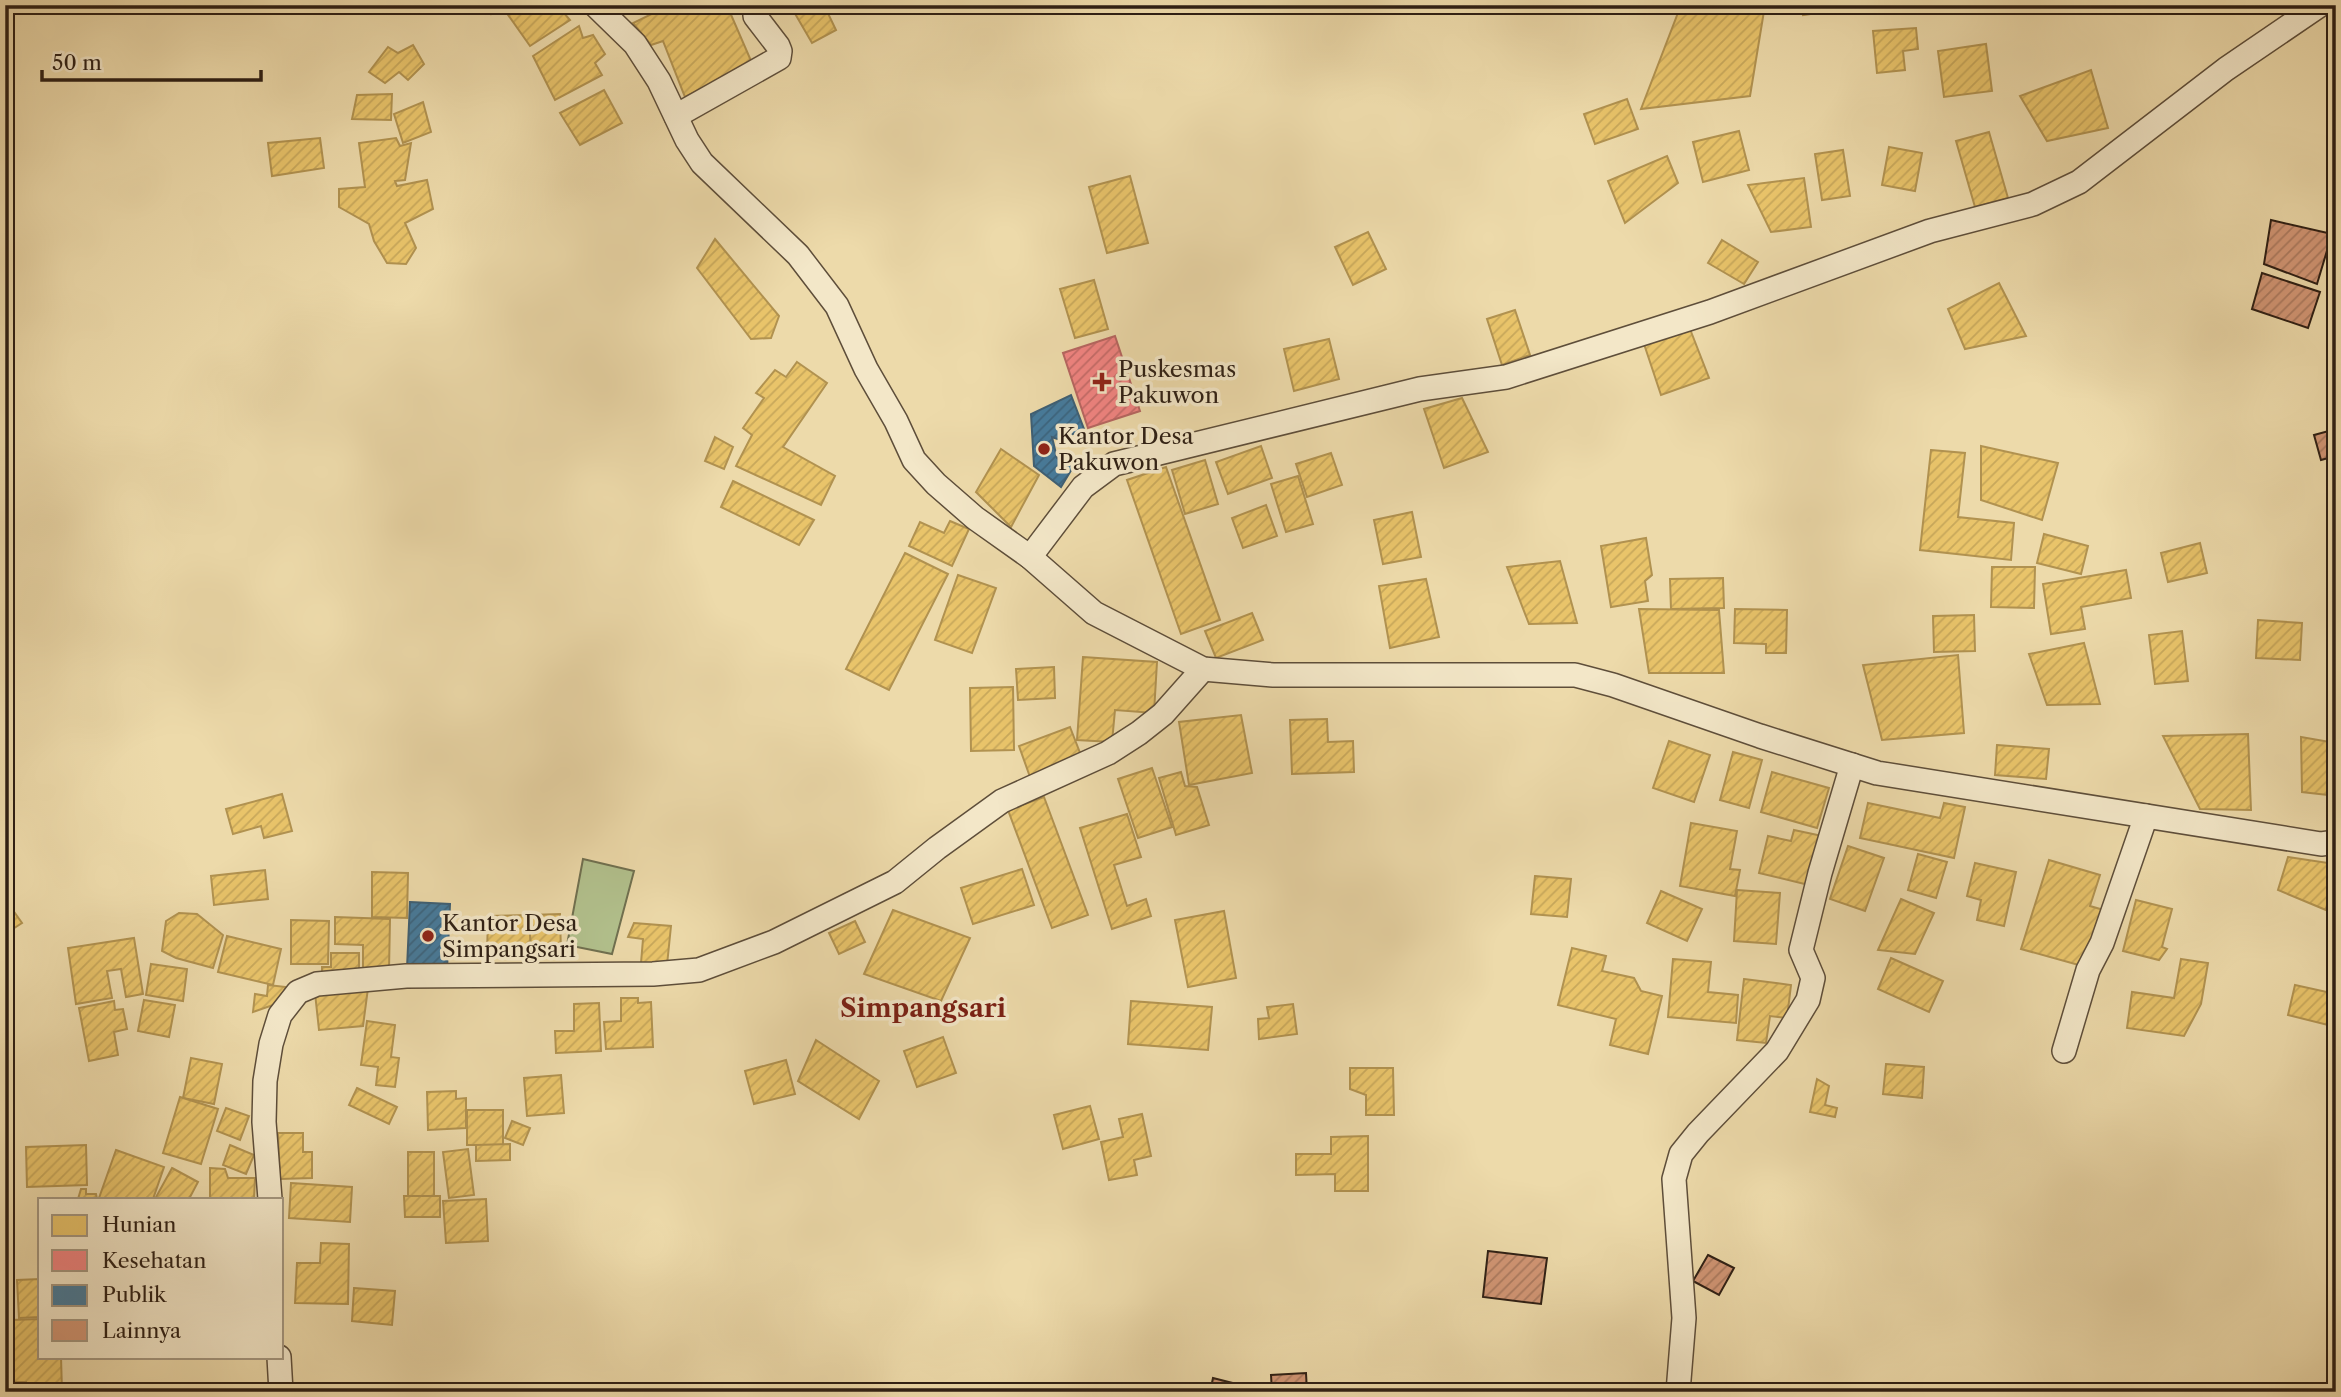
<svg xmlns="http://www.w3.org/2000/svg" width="2341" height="1397" font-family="'Libre Caslon Text',serif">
	<defs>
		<pattern id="homes-hatch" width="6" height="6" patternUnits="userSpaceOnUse" patternTransform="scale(1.75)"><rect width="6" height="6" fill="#e9c46a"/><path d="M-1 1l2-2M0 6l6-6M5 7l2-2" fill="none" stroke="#c8a85b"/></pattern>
		<pattern id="health-hatch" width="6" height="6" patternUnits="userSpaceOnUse" patternTransform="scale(1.75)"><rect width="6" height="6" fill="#f28482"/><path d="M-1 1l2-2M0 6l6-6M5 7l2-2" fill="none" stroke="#c46b69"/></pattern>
		<pattern id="public-hatch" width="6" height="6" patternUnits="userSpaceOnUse" patternTransform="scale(1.75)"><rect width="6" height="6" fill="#457b9d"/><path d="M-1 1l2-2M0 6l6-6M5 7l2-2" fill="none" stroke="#3a647f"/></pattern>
		<pattern id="building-hatch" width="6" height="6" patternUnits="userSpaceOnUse" patternTransform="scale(1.75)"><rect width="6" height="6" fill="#d29675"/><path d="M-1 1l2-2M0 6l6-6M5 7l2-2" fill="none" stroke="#ab7a5f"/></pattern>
	</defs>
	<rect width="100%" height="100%" fill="#eddaaa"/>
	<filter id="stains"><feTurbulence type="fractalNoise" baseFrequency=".00286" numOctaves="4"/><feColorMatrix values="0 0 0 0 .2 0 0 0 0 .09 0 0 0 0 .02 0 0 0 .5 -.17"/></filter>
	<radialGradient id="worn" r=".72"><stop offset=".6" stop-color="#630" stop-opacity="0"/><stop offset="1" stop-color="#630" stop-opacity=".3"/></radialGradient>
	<!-- pitch -->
	<polygon fill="#b2c18d" stroke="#707050" stroke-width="2" points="583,859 634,871 612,954 567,945"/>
	<!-- homes -->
	<g fill="url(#homes-hatch)" stroke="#b19250" stroke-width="2">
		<polygon points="483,5 501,5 491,14"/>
		<polygon points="514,5 557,5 570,20 530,46 506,12"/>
		<polygon points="670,5 718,5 720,10 729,10 752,63 685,97 663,41 651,45 633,23"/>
		<polygon points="790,5 824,5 836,30 812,43"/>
		<polygon points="1681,5 1765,5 1750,96 1641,109"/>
		<polygon points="1801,5 1872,5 1803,15"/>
		<polygon points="579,26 583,38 593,35 605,54 595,63 602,75 555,100 533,56"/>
		<polygon points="1916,28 1918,49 1903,51 1905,70 1877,73 1873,31"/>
		<polygon points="1986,44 1992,91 1944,97 1938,51"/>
		<polygon points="413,45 424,64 408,80 399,72 385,83 369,72 388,47 398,53"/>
		<polygon points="2091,70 2108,128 2047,141 2020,96"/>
		<polygon points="604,90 622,123 580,145 560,113"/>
		<polygon points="392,94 391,120 352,119 357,95"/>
		<polygon points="1627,99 1638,129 1595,144 1584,114"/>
		<polygon points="423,102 431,132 403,143 394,114"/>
		<polygon points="1739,131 1749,170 1703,182 1693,142"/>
		<polygon points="1989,132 2008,198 1975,207 1956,141"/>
		<polygon points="320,138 324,168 272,176 268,143"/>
		<polygon points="396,138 400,146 411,143 405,180 395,181 397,186 427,180 433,209 405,223 416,248 406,264 387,263 374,241 369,224 339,207 339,189 365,187 359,143"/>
		<polygon points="1889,147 1922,153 1915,191 1882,185"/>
		<polygon points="1843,150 1850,196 1822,200 1815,154"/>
		<polygon points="1667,156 1678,183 1625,223 1608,181"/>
		<polygon points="1130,176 1148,243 1107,253 1089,187"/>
		<polygon points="1804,178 1811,227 1771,232 1748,185"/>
		<polygon points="1368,232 1386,269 1353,285 1335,247"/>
		<polygon points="715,239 779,316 771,338 751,339 697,268"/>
		<polygon points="1722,240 1758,262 1744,284 1708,263"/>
		<polygon points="1094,280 1108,329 1075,338 1060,289"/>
		<polygon points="1999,283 2026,336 1965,349 1948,309"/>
		<polygon points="1515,310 1530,355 1502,365 1487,319"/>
		<polygon points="1690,329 1709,378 1661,395 1644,344"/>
		<polygon points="1329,339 1339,379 1294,391 1284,349"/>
		<polygon points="797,362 827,383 783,447 835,476 821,505 736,466 752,435 743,428 764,398 756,393 775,370 786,377"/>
		<polygon points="1462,398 1488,452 1444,468 1424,409"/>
		<polygon points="715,437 733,447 724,469 705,461"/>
		<polygon points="1261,446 1272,478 1228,494 1216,462"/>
		<polygon points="1981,446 2058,463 2042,520 1981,500"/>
		<polygon points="1001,449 1039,475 1011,527 976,492"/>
		<polygon points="1931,450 1965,453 1958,517 2014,523 2011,560 1920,550"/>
		<polygon points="1331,453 1342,485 1307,497 1296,464"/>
		<polygon points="1205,460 1218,504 1185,514 1172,470"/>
		<polygon points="1166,467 1220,620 1181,634 1127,480"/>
		<polygon points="1298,476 1313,524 1286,532 1271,484"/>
		<polygon points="733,481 814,520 799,545 721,507"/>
		<polygon points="1266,505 1277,536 1243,548 1232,518"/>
		<polygon points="1412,512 1421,557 1383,564 1374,520"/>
		<polygon points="950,521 969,529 952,566 909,546 920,522 944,533"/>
		<polygon points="2044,534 2088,546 2081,574 2037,563"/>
		<polygon points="1646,538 1652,575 1645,581 1648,601 1611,607 1601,546"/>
		<polygon points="2200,543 2207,573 2168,582 2161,553"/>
		<polygon points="905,553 948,574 889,690 846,669"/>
		<polygon points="1560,561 1577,623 1529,624 1507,567"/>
		<polygon points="1992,567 2035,567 2034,608 1991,607"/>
		<polygon points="2126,570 2131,598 2081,607 2085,629 2051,634 2043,584"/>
		<polygon points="958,575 996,588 972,653 935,640"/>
		<polygon points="1723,578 1724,608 1671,609 1670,579"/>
		<polygon points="1426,579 1439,637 1390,648 1379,586"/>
		<polygon points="1639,609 1719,610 1724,673 1649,673"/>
		<polygon points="1735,609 1787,610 1786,653 1766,653 1766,644 1734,643"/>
		<polygon points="1252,613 1263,640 1216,658 1205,631"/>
		<polygon points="1974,615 1975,651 1934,652 1933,616"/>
		<polygon points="2258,620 2302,623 2300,660 2256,658"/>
		<polygon points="2182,631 2188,681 2155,684 2149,635"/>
		<polygon points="2084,643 2100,704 2047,705 2029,654"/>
		<polygon points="1958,655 1964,733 1882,740 1863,665"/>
		<polygon points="1083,657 1157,662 1154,713 1115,710 1112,742 1077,740"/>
		<polygon points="1054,667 1055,698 1018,700 1016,669"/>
		<polygon points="1013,687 1014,750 971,751 970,688"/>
		<polygon points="1241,715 1252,773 1189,785 1179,722"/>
		<polygon points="1327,719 1328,742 1353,741 1354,772 1292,774 1290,720"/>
		<polygon points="1070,727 1082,758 1030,777 1019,746"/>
		<polygon points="2248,734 2251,810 2200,809 2163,736"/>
		<polygon points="2301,737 2336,743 2336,796 2302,792"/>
		<polygon points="1669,741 1710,755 1694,802 1653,788"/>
		<polygon points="1997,745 2049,749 2046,779 1995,775"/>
		<polygon points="1733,752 1762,760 1749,808 1720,800"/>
		<polygon points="1152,768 1172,827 1138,838 1118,779"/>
		<polygon points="1181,772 1185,786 1197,787 1209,825 1176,835 1159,778"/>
		<polygon points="1772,772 1829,788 1817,828 1761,812"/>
		<polygon points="282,794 292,831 264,838 261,826 233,834 226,809"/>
		<polygon points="1044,797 1088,915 1052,928 1008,810"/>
		<polygon points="1868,803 1940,818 1944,803 1965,807 1954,858 1860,838"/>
		<polygon points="1127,814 1141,857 1114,865 1127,906 1146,899 1151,916 1112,929 1080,828"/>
		<polygon points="1691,823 1737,831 1730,869 1740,870 1735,896 1680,886"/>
		<polygon points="1794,830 1827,837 1813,886 1759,873 1768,836 1791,841"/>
		<polygon points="1848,846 1884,858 1865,911 1830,899"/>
		<polygon points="1918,854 1947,862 1936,898 1908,890"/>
		<polygon points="2288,857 2335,864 2326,910 2278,890"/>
		<polygon points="2049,860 2100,875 2090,906 2107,911 2086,967 2021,949"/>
		<polygon points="1975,863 2016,872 2004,926 1977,920 1981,900 1967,896"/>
		<polygon points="1022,869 1034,905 973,924 961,888"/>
		<polygon points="265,870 268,899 214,905 211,876"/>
		<polygon points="372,872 408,873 407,918 372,917"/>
		<polygon points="1535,876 1571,879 1567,917 1531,914"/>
		<polygon points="1737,890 1780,893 1776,944 1734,941"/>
		<polygon points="1661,891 1702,909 1687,941 1647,923"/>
		<polygon points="5,899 22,923 5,934"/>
		<polygon points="1901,899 1934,913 1915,954 1878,950"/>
		<polygon points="2136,900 2172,909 2162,947 2167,949 2159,960 2123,951"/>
		<polygon points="893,910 970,938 941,1001 864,974"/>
		<polygon points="1224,911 1236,978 1188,987 1175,920"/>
		<polygon points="179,913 197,914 223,935 213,968 176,958 162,951 166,921"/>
		<polygon points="560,914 561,954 531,955 529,915"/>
		<polygon points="529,915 531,955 487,955 488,916"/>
		<polygon points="335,917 390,919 389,970 363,969 363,945 335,944"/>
		<polygon points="291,920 329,921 328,964 291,964"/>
		<polygon points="855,921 865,942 839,954 829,933"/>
		<polygon points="634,923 671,926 667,965 641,963 643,939 628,937"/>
		<polygon points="227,936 281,949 273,985 218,972"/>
		<polygon points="134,938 143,994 126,997 121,969 107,971 112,998 76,1004 68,948"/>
		<polygon points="1572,948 1606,956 1602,971 1634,978 1641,991 1662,996 1648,1054 1610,1045 1616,1019 1558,1005"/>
		<polygon points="331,953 359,953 359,977 322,977 322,967 331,967"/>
		<polygon points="1891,958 1943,981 1929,1012 1878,989"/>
		<polygon points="1673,959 1711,962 1708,992 1738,995 1736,1023 1668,1017"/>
		<polygon points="2181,959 2208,963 2201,1004 2184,1036 2127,1028 2132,992 2174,998"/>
		<polygon points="151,964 187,969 183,1001 146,995"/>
		<polygon points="1744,979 1791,985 1787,1018 1770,1016 1766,1043 1737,1040"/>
		<polygon points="268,985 286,987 279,1003 253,1012 255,994 267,996"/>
		<polygon points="2295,985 2336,994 2336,1027 2288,1015"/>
		<polygon points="368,988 363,1026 319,1030 315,993"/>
		<polygon points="621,998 638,998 638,1003 651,1002 653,1047 606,1049 604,1022 621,1021"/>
		<polygon points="144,1000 175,1005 169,1037 138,1031"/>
		<polygon points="114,1001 115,1010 123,1009 127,1029 114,1032 118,1055 89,1061 79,1008"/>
		<polygon points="1131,1001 1212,1007 1208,1050 1128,1044"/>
		<polygon points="599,1003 601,1051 556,1053 555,1031 574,1031 574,1004"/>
		<polygon points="1293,1004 1297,1034 1259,1039 1258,1019 1269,1018 1267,1007"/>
		<polygon points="367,1021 395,1025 391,1057 399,1058 395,1087 376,1085 378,1067 361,1065"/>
		<polygon points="943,1037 956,1073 917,1087 904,1051"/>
		<polygon points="816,1040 879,1081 859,1119 798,1081"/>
		<polygon points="191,1058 222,1064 214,1104 183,1098"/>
		<polygon points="786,1060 795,1094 754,1104 745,1071"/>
		<polygon points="1886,1064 1924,1067 1922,1098 1883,1094"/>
		<polygon points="1350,1068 1393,1068 1394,1115 1366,1115 1366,1095 1350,1089"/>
		<polygon points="561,1075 564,1113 527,1116 524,1078"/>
		<polygon points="1817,1079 1829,1086 1825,1105 1837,1108 1835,1117 1810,1112"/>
		<polygon points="357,1088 397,1107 389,1124 349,1105"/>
		<polygon points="456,1091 456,1099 466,1098 466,1128 428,1130 427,1092"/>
		<polygon points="180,1097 218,1109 201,1164 163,1153"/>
		<polygon points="1090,1106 1099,1139 1063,1149 1054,1115"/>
		<polygon points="226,1108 249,1116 240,1140 217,1131"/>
		<rect x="467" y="1110" width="36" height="35"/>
		<polygon points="1142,1114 1151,1156 1134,1160 1137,1175 1109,1180 1101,1142 1123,1137 1119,1119"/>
		<polygon points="512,1121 530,1128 523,1145 505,1138"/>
		<polygon points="278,1133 303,1133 303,1152 312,1152 312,1178 280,1179"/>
		<polygon points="1368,1136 1368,1191 1335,1191 1335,1174 1296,1175 1296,1154 1331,1154 1331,1137"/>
		<polygon points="510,1144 510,1160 476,1161 476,1145"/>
		<polygon points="86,1145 87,1185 27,1187 26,1147"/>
		<polygon points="230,1145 254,1155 246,1174 223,1165"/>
		<polygon points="468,1149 474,1195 449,1198 443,1152"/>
		<polygon points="116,1150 164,1167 153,1199 99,1198"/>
		<rect x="408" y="1152" width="26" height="44"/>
		<polygon points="172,1168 198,1182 189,1199 155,1199"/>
		<polygon points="210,1168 225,1169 228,1178 255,1178 254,1199 210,1199"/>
		<polygon points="291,1183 352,1187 350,1222 289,1218"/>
		<polygon points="81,1189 86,1189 86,1194 96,1194 97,1199 78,1199"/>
		<polygon points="404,1196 440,1196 440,1217 405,1217"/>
		<polygon points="486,1199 488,1241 446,1243 443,1201"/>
		<polygon points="321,1243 349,1244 348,1304 295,1303 297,1263 320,1263"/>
		<polygon points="40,1279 40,1317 19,1318 17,1280"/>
		<polygon points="354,1288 395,1291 392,1325 352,1321"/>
		<polygon points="40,1319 40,1357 61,1357 62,1391 27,1392 26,1382 8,1382 7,1330 11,1330 11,1320"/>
	</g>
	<!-- health -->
	<polygon fill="url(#health-hatch)" stroke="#b76661" stroke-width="2" points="1115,336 1140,411 1088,428 1063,353"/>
	<!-- public -->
	<g fill="url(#public-hatch)" stroke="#3e5f74" stroke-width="2">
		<polygon points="1071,395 1084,429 1060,440 1052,437 1057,458 1073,467 1061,487 1034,466 1031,414"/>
		<polygon points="410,902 450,904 447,970 407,968"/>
	</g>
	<!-- building -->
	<g fill="url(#building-hatch)" stroke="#2e1f14" stroke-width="2">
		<polygon points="2271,220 2332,234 2317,284 2264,264"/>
		<polygon points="2262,273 2320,292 2308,328 2252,309"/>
		<polygon points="2336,429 2336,456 2321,460 2314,435"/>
		<polygon points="1488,1251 1547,1258 1541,1304 1483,1297"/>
		<polygon points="1708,1255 1734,1268 1719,1295 1693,1281"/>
		<polygon points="1306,1373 1307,1392 1272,1392 1271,1375"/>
		<polygon points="1213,1378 1260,1390 1259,1392 1210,1392"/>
	</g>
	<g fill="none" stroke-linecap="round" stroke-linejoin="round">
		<!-- minor casing -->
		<g stroke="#5e4e3a" stroke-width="26">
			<g id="minor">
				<polyline points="595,5 635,44 659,81 687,140 702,163 798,255 837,306 866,369 896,421 914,460 936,484 975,518 1030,557 1094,613 1203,669 1273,675 1575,675 1613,685 1760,736 1877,773 2321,844 2336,842"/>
				<polyline points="676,116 779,58 780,51 778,46 755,16 756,5"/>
				<polyline points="1030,557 1083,487 1114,464 1420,389 1506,377 1710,312 1930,231 2033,204 2079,182 2226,69 2320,5"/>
				<polyline points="2064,1051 2088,970 2102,943 2146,816"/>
				<polyline points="270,1199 264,1122 265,1081 271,1044 280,1015 298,992 317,984 406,976 653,974 699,970 774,942 895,882 937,848 1002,801 1108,753 1139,733 1163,714 1203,669"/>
				<polyline points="279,1357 281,1392"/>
				<polyline points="1678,1392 1684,1318 1674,1179 1681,1154 1698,1133 1777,1051 1808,1000 1813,978 1801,950 1820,873 1852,765"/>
			</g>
		</g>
		<!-- minor -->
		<use href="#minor" stroke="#f3e7c8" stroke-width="23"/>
	</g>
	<!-- markers -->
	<g fill="#8f2418" stroke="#f3e7c8" stroke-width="2.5">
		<path d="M1098.5 371.5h7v7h7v7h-7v7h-7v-7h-7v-7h7z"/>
		<circle cx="1044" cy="449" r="7"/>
		<circle cx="428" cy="936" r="7"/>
	</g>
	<g text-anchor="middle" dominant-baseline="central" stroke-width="7" stroke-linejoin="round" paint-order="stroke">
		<!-- poi labels -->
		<g font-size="23" fill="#2e1f14" stroke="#f3e7c8" text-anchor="start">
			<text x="1118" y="369">Puskesmas<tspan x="1118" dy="26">Pakuwon</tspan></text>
			<text x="1058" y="436">Kantor Desa<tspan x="1058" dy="26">Pakuwon</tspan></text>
			<text x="442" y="923">Kantor Desa<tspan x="442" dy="26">Simpangsari</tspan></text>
		</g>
		<!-- quarter labels -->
		<g font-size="26" font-weight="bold" fill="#7a1f14" stroke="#f3e7c8">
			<text x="923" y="1008">Simpangsari</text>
		</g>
	</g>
	<!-- margin -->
	<rect width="2341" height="1397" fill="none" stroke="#eddaaa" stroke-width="28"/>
	<rect x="7" y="7" width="2327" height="1383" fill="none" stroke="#2e1f14" stroke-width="3.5"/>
	<rect x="14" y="14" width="2313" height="1369" fill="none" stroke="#2e1f14" stroke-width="2"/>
	<!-- legend -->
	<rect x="38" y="1198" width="245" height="161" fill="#f3e7c8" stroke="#a49780" stroke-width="2"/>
	<rect x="52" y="1215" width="35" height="21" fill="#e9c46a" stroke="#a49780" stroke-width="2"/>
	<text x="102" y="1232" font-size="21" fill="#2e1f14">Hunian</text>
	<rect x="52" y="1250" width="35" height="21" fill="#f28482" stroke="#a49780" stroke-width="2"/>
	<text x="102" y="1268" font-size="21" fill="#2e1f14">Kesehatan</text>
	<rect x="52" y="1285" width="35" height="21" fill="#457b9d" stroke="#a49780" stroke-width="2"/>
	<text x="102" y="1302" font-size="21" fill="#2e1f14">Publik</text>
	<rect x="52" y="1320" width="35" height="21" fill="#d29675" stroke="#a49780" stroke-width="2"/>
	<text x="102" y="1338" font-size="21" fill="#2e1f14">Lainnya</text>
	<!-- scale -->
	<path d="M42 70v10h219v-10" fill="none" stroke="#2e1f14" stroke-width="3.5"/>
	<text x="52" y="70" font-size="21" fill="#2e1f14" stroke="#f3e7c8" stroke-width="5" paint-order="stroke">50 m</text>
	<rect width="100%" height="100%" filter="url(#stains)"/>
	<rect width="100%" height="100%" fill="url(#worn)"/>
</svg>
